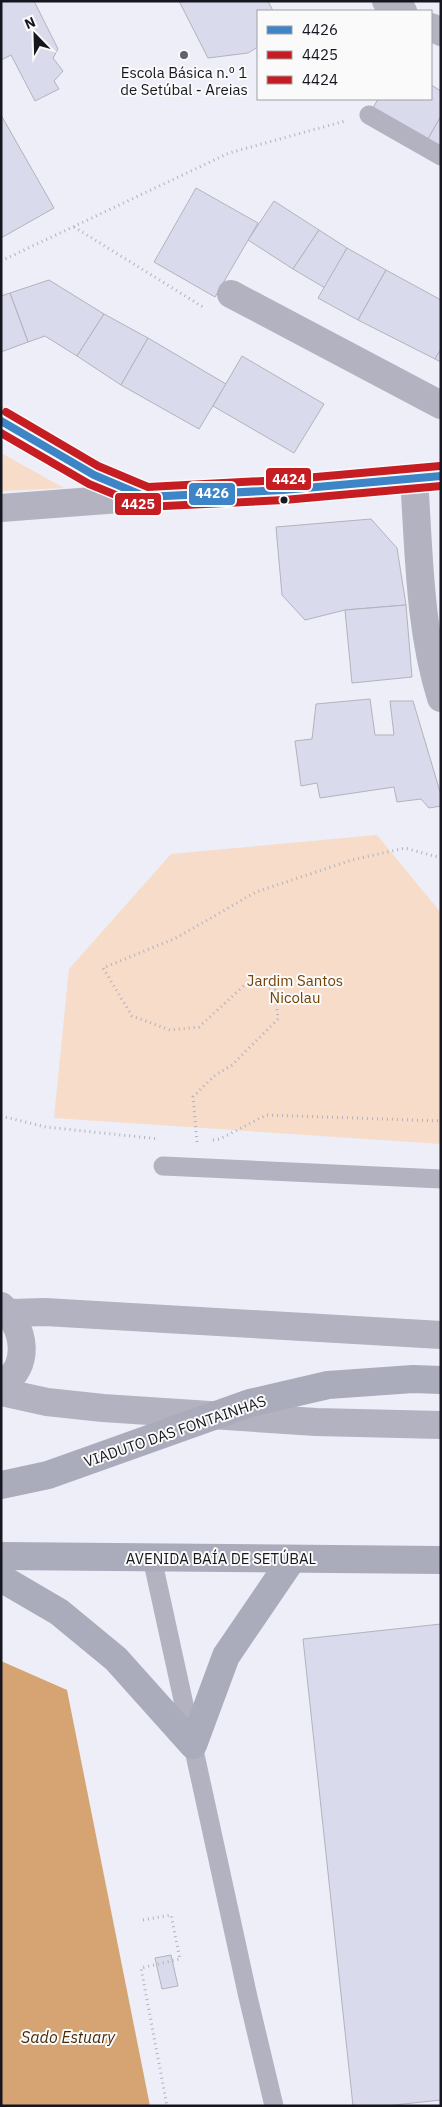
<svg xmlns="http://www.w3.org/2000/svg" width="442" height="2107" font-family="'IBM Plex Sans',sans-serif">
	<rect width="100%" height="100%" fill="#edeef8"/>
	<!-- green -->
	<g fill="#f6dcc9">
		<polygon points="1,453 64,488 1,491"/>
		<polygon points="377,835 441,913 441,1144 54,1118 69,969 171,854"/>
	</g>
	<!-- water -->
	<polygon fill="#d6a472" points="1,1661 67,1690 150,2106 1,2106"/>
	<!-- building -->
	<g fill="#d9daec" stroke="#b2b3bc">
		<polygon points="1,1 34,1 58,49 53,58 63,71 54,81 59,89 35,101 11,55 1,60"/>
		<polygon points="179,1 268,1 273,11 258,11 258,47 248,53 208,58"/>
		<polygon points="431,85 441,91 441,116 424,146 369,115 378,99 431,99"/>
		<polygon points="1,115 54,208 1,238"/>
		<polygon points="441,116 441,156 424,146"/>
		<polygon points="196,188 258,223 215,297 154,262"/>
		<polygon points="274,201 319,230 293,269 248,240"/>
		<polygon points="319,230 347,248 325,288 293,269"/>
		<polygon points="347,248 386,270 358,320 318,298"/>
		<polygon points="386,270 441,300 441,349 435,359 358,320"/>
		<polygon points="49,280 104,314 77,356 45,336 28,342 10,293"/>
		<polygon points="10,293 28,342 1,352 1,296"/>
		<polygon points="104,314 148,338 121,385 77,356"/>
		<polygon points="148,338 226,384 199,429 121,385"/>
		<polygon points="441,349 441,362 435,359"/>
		<polygon points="242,356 324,404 294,453 213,406"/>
		<polygon points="371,519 397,548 406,605 345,610 305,620 282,595 276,527"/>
		<polygon points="406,605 412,677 352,683 345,610"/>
		<polygon points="370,699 375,735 394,735 390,701 413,701 441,795 441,806 429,808 421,799 397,802 394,787 320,798 317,783 301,786 295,741 312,739 316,704"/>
		<polygon points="441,1624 441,2100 385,2106 353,2106 303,1639"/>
		<polygon points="171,1955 178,1986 162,1989 155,1958"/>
	</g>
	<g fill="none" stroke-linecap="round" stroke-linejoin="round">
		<!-- path -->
		<g stroke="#b2b2bd" stroke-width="3" stroke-dasharray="1 4" stroke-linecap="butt">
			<polyline points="74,227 203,307"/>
			<polyline points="1,261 229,153 345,121"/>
			<polyline points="1,1116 46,1127 159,1139"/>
			<polyline points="213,1140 220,1139 266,1115 441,1121"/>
			<polyline points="197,1142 193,1097 214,1076 232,1065 278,1019 275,990 249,981 199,1027 170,1030 132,1016 103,968 176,938 256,892 352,860 405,848 441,858"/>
			<polyline points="143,1920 171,1915 180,1959 141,1968 167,2106"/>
		</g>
		<!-- service -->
		<g stroke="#b2b2c0" stroke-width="19">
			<polyline points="369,115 441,156"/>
			<polyline points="163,1166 441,1179"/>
			<polyline points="152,1558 248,1997 274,2106"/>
		</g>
		<!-- minor -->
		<g stroke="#b2b2c0" stroke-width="28">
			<polyline points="386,1 403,11"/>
			<polyline points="431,27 441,32"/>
			<polyline points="231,294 441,405"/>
			<polyline points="1,421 94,475 142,495"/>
			<path d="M414,478C419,551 419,628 441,698"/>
			<polyline points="1,508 146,497 283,490 441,476"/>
			<path d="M1,1306C25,1326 32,1367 1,1385"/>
			<polyline points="10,1313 45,1312 441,1335"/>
			<polyline points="1,1392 47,1402 103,1408 316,1422 441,1425"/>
		</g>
		<!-- primary -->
		<g stroke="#aaabbb" stroke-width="28">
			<polyline points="1,1485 48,1475 250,1403 328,1385 413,1379 441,1380"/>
			<polyline points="1,1556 441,1560"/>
			<polyline points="1,1578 59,1612 116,1659 193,1745 226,1656 292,1559"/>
		</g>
		<!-- bus-1 casing -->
		<g stroke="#fafafa" stroke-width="11">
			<polyline id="bus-1" points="1,421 94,475 146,497 283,490 441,476"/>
		</g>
		<!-- bus-2 casing -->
		<g stroke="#fafafa" stroke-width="11">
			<polyline id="bus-2" points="1,433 89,484 145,507 284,500 441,486"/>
		</g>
		<!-- bus-3 casing -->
		<g stroke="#fafafa" stroke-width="11">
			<polyline id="bus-3" points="6,412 98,466 148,487 282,480 440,466"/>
		</g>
		<!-- bus-1 -->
		<use href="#bus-1" stroke="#3d85c6" stroke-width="8"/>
		<!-- bus-2 -->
		<use href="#bus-2" stroke="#c61d23" stroke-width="8"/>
		<!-- bus-3 -->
		<use href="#bus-3" stroke="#c61d23" stroke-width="8"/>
	</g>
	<!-- markers -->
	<circle fill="#61626c" stroke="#fafafa" stroke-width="2" cx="184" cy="55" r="5"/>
	<circle fill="#161620" stroke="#fafafa" stroke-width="2" cx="284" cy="500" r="4.5"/>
	<g text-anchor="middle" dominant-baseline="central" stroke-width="4" stroke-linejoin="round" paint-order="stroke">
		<!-- poi labels -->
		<g font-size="15" fill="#161620" stroke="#fafafa">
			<text x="184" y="72">Escola Básica n.º 1<tspan x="184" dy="17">de Setúbal - Areias</tspan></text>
		</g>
		<!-- park labels -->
		<g font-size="15" fill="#724206" stroke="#fafafa">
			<text x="295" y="980">Jardim Santos<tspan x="295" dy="17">Nicolau</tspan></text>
		</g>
		<!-- street labels -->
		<g font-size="15" fill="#161620" stroke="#fafafa">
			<text transform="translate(175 1431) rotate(-19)">VIADUTO DAS FONTAINHAS</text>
			<text x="221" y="1558">AVENIDA BAÍA DE SETÚBAL</text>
		</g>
		<!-- water labels -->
		<g font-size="16" font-style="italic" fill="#472908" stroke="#fafafa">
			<text x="68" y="2037">Sado Estuary</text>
		</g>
	</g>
	<g stroke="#fafafa" stroke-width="2">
		<rect x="265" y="467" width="47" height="24" rx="5" fill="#c61d23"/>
		<rect x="188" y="482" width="48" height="24" rx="5" fill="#3d85c6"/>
		<rect x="114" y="492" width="48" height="24" rx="5" fill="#c61d23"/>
	</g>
	<g font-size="14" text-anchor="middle" font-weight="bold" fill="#fff">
		<text x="289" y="484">4424</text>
		<text x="212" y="498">4426</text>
		<text x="138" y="509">4425</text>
	</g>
	<!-- border -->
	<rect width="442" height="2107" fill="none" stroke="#161620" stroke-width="5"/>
	<!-- legend -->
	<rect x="257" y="10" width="175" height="90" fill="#fafafa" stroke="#9f9fa3"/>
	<rect x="267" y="26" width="25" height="8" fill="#3d85c6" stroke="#9f9fa3"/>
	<text x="302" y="35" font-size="15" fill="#161620">4426</text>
	<rect x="267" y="51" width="25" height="8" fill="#c61d23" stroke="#9f9fa3"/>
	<text x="302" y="60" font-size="15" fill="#161620">4425</text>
	<rect x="267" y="76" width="25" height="8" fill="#c61d23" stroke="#9f9fa3"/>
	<text x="302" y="85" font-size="15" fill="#161620">4424</text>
	<!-- north arrow -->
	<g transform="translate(35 35) rotate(337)" stroke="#fafafa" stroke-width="4" paint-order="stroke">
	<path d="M0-4L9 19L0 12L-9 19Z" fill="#161620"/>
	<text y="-8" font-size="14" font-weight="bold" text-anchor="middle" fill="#161620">N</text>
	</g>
</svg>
